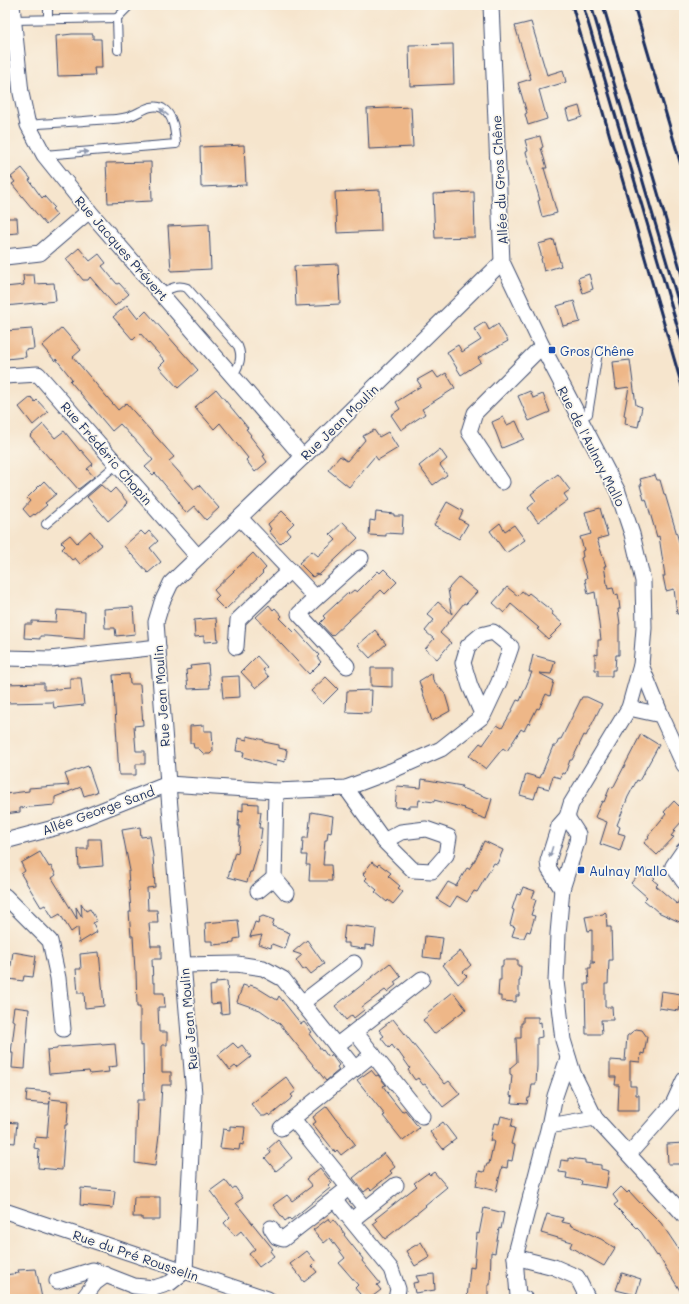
<svg xmlns="http://www.w3.org/2000/svg" width="689" height="1304" font-family="Mali,sans-serif">
	<rect width="100%" height="100%" fill="#fbf7ec"/>
	<filter id="ink" filterUnits="userSpaceOnUse"><feTurbulence type="fractalNoise" baseFrequency=".025" numOctaves="2"/><feDisplacementMap in="SourceGraphic" scale="8" xChannelSelector="R" yChannelSelector="G"/><feConvolveMatrix kernelMatrix="1 2 1 2 8 2 1 2 1" color-interpolation-filters="sRGB"/></filter>
	<filter id="wash" filterUnits="userSpaceOnUse"><feTurbulence type="fractalNoise" baseFrequency=".012" numOctaves="4" result="noise"/><feDisplacementMap in="SourceGraphic" scale="16" xChannelSelector="R" yChannelSelector="G"/><feGaussianBlur stdDeviation="0.9" result="paint"/><feColorMatrix in="noise" values="0 0 0 0 0 0 0 0 0 0 0 0 0 0 0 0 0 1.4 0 .05"/><feComposite in="paint" operator="in"/></filter>
	<g filter="url(#wash)">
		<rect width="100%" height="100%" fill="#f6e5cd"/>
		<g id="blocks">
			<!-- building -->
			<g fill="#eeb788">
				<polygon points="531,22 547,75 563,70 566,82 539,90 547,119 528,125 525,114 527,113 518,83 531,79 515,26"/>
				<polygon points="72,34 93,34 93,39 101,39 102,68 94,68 95,75 58,76 56,36"/>
				<polygon points="453,44 454,84 410,86 409,45"/>
				<polygon points="579,106 582,117 569,121 566,110"/>
				<polygon points="411,107 413,147 369,149 367,109"/>
				<polygon points="540,136 543,147 541,148 547,168 544,168 557,213 542,217 538,201 540,200 526,152 528,151 525,140"/>
				<polygon points="244,145 246,185 201,187 200,147"/>
				<polygon points="151,162 152,201 108,203 106,163"/>
				<polygon points="22,168 31,179 29,180 42,198 44,196 54,207 52,209 57,215 46,225 12,184 15,182 11,177"/>
				<polygon points="380,190 381,231 337,233 335,192"/>
				<polygon points="474,192 475,237 435,238 433,194"/>
				<polygon points="5,218 17,218 18,233 5,234"/>
				<polygon points="209,224 211,269 171,271 168,226"/>
				<polygon points="554,240 561,266 544,271 541,259 542,258 538,244"/>
				<polygon points="79,248 90,261 99,254 106,263 102,266 117,284 119,283 129,294 115,306 90,277 88,280 83,280 66,259"/>
				<polygon points="338,264 340,304 296,306 294,266"/>
				<polygon points="589,274 593,289 583,293 578,278"/>
				<polygon points="23,275 34,275 35,284 54,283 56,301 5,306 5,287 24,285"/>
				<polygon points="574,301 580,322 563,326 557,306"/>
				<polygon points="127,305 138,319 146,311 198,370 178,388 159,367 165,361 140,333 133,340 113,317"/>
				<polygon points="485,322 489,330 498,324 508,341 478,358 481,362 461,375 447,352 458,345 462,352 481,340 474,329"/>
				<polygon points="62,328 81,350 73,357 118,410 126,403 174,457 169,461 194,489 199,485 219,508 206,520 194,506 186,513 178,503 179,502 155,473 153,475 145,467 153,460 133,437 132,437 120,424 112,431 70,381 72,379 56,359 55,361 42,346"/>
				<polygon points="32,329 34,349 25,350 26,357 6,359 5,331"/>
				<polygon points="630,360 636,405 642,407 638,427 625,424 626,416 624,415 629,387 616,389 613,362"/>
				<polygon points="433,371 438,378 446,373 455,388 422,409 425,414 401,430 391,415 400,409 396,402 421,386 417,380"/>
				<polygon points="216,389 248,428 246,429 251,435 250,436 265,455 263,456 267,462 255,472 246,460 248,458 220,423 214,429 195,407"/>
				<polygon points="530,391 533,398 543,394 550,412 529,421 518,396"/>
				<polygon points="31,397 35,402 37,400 48,412 33,425 19,407"/>
				<polygon points="503,417 507,425 516,421 524,439 502,448 492,422"/>
				<polygon points="43,424 55,438 64,431 80,451 81,450 93,464 87,469 94,477 80,488 78,489 51,458 50,459 30,436"/>
				<polygon points="374,430 379,437 388,432 398,448 378,460 375,456 349,487 328,470 340,456 347,461 365,440 363,436"/>
				<polygon points="440,449 447,459 440,465 447,475 433,485 419,466"/>
				<polygon points="558,474 570,490 564,494 568,500 538,522 528,508 536,501 531,494"/>
				<polygon points="655,475 657,480 660,480 664,494 665,494 680,545 684,568 684,613 677,614 674,589 666,591 663,576 665,576 659,536 657,537 646,499 644,500 640,485 642,485 640,479"/>
				<polygon points="44,481 56,494 45,503 47,505 35,515 34,514 30,517 23,509 30,501 27,498"/>
				<polygon points="101,485 110,493 115,488 128,503 108,521 87,497"/>
				<polygon points="447,502 463,511 459,519 468,524 459,539 434,525"/>
				<polygon points="600,508 608,536 597,539 606,566 604,566 608,589 613,588 615,595 618,594 620,609 618,609 620,624 619,624 619,655 616,655 615,670 612,670 612,676 598,676 598,670 595,670 595,654 598,655 598,640 601,640 595,592 588,594 585,579 587,578 581,558 583,557 582,551 584,550 580,537 591,534 585,512"/>
				<polygon points="282,511 294,523 287,530 290,534 280,544 269,531 271,529 268,524"/>
				<polygon points="376,512 394,514 394,516 403,516 402,534 386,533 386,536 369,535 370,520 375,521"/>
				<polygon points="343,522 358,538 319,575 317,574 313,577 299,563 312,551 318,556 336,540 330,534"/>
				<polygon points="500,523 505,531 514,525 525,540 506,553 490,531"/>
				<polygon points="90,531 102,545 90,555 88,555 88,557 80,564 75,558 72,560 62,549 65,546 61,542 70,535 77,543"/>
				<polygon points="141,531 145,535 149,531 158,541 150,548 161,562 148,573 124,546"/>
				<polygon points="253,553 266,568 262,572 263,573 225,610 215,600 219,596 214,590"/>
				<polygon points="384,569 397,582 385,594 381,590 332,636 320,623 325,618 323,616 348,593 349,594 354,590 357,592 378,571 380,573"/>
				<polygon points="459,577 477,592 466,604 464,603 440,633 451,643 437,659 425,649 434,639 425,631 434,620 427,614 438,602 452,614 448,589"/>
				<polygon points="507,587 518,596 522,591 527,595 529,593 553,612 552,614 563,624 548,639 537,629 539,628 511,604 504,613 493,603"/>
				<polygon points="269,605 273,610 275,608 282,616 280,618 294,632 296,630 319,655 317,657 321,662 309,674 256,617"/>
				<polygon points="133,607 135,634 116,636 115,628 105,628 104,609"/>
				<polygon points="57,610 85,612 84,639 46,636 40,636 40,639 24,638 25,624 32,624 32,621 56,622"/>
				<polygon points="216,618 218,641 204,642 204,636 195,637 194,620"/>
				<polygon points="375,630 386,644 370,658 358,645"/>
				<polygon points="533,655 555,661 551,674 539,673 554,681 550,696 546,694 539,709 537,708 529,724 528,723 524,731 521,729 507,751 503,748 486,769 469,756 480,743 483,745 497,725 502,728 508,718 517,700 520,701 532,672 529,672"/>
				<polygon points="257,656 267,667 263,670 269,677 256,688 241,672"/>
				<polygon points="208,664 210,688 188,689 186,670 191,669 190,666"/>
				<polygon points="371,668 392,668 392,687 371,686"/>
				<polygon points="432,673 433,680 445,694 450,711 432,721 419,681"/>
				<polygon points="129,674 130,684 140,684 143,725 134,726 136,751 145,751 145,764 136,764 136,775 119,775 113,675"/>
				<polygon points="239,676 240,697 223,698 221,677"/>
				<polygon points="326,677 338,689 323,704 311,691"/>
				<polygon points="70,678 81,678 84,705 54,708 53,702 5,703 5,684 44,683 44,690 70,688"/>
				<polygon points="372,690 371,713 346,712 347,691"/>
				<polygon points="582,697 587,697 602,704 586,736 584,735 572,760 570,760 565,774 562,773 561,778 553,776 549,789 538,786 534,799 520,795 526,774 540,778 553,746 556,746 559,739 561,739"/>
				<polygon points="204,725 204,731 212,731 213,751 210,754 204,754 198,748 194,748 193,743 190,743 190,726"/>
				<polygon points="641,734 659,745 639,781 637,780 628,797 617,825 620,827 618,833 625,835 620,851 600,844 607,822 595,817 602,801 604,802 610,787 613,788"/>
				<polygon points="247,736 264,740 264,742 279,745 279,748 287,750 285,762 277,760 276,766 243,757 244,752 236,751 238,738 247,740"/>
				<polygon points="88,766 97,792 84,796 81,787 55,797 55,805 20,808 20,812 5,814 5,794 29,791 29,788 69,785 65,774"/>
				<polygon points="422,779 462,786 461,788 492,799 486,819 472,814 472,812 464,809 465,808 434,800 434,802 419,800 418,806 409,806 409,808 395,807 397,786 421,788"/>
				<polygon points="674,801 684,811 684,819 674,830 675,831 671,836 674,837 657,855 644,843 649,837 648,836 666,814 664,812"/>
				<polygon points="243,803 258,804 258,812 261,812 259,828 262,828 260,844 252,872 250,872 247,882 228,877 235,852 238,853 240,826 238,826 239,810 243,811"/>
				<polygon points="311,812 333,816 331,833 328,832 327,840 325,840 323,865 331,865 332,881 309,881 310,865 306,865 307,855 302,855 303,838 308,838"/>
				<polygon points="140,827 141,837 150,836 153,856 155,887 147,888 148,910 157,910 158,923 149,923 151,946 161,946 161,959 152,959 153,983 155,983 155,993 164,993 165,1007 158,1007 159,1032 167,1032 167,1045 162,1045 162,1072 171,1072 171,1085 162,1085 159,1135 155,1166 135,1163 137,1100 144,1100 143,1045 140,1046 140,1007 137,1007 136,971 135,971 133,936 131,936 129,912 131,912 128,871 130,871 122,830"/>
				<polygon points="88,839 101,839 103,866 79,868 78,849 88,849"/>
				<polygon points="484,841 503,850 497,864 494,863 477,892 474,891 467,902 457,896 450,907 437,899 448,882 456,886 467,868 469,869 475,860"/>
				<polygon points="40,852 49,867 51,866 56,875 52,878 77,919 76,907 82,917 81,903 86,911 90,909 97,921 93,923 97,932 79,943 78,927 71,932 60,914 53,918 45,905 41,907 21,874 25,871 21,863"/>
				<polygon points="372,862 377,866 379,864 391,873 388,876 400,886 398,888 403,892 393,904 388,900 387,902 375,892 377,890 365,880 367,878 363,874"/>
				<polygon points="644,868 655,878 653,880 658,884 656,886 677,904 684,891 684,924 658,912 644,900 647,897 631,883"/>
				<polygon points="523,887 535,891 532,898 536,900 531,915 535,916 530,932 527,931 524,938 520,938 512,936 515,927 510,925 514,910 512,909 517,894 520,895"/>
				<polygon points="605,912 606,913 607,927 611,927 612,960 609,960 608,984 605,984 605,1007 612,1007 613,1020 601,1020 602,1034 586,1034 585,984 589,984 588,968 591,968 591,963 594,963 595,962 592,962 592,930 588,931 585,917 603,914"/>
				<polygon points="263,916 274,920 272,926 290,933 285,949 272,944 271,948 259,944 262,935 250,937 255,922 258,923 259,918"/>
				<polygon points="238,920 240,938 234,939 234,943 213,945 213,941 206,941 205,923"/>
				<polygon points="345,925 376,929 374,946 365,945 365,949 349,947 349,943 343,943"/>
				<polygon points="425,936 443,938 440,959 423,957"/>
				<polygon points="307,940 324,964 311,974 306,968 303,970 296,960 302,955 293,952"/>
				<polygon points="460,951 471,965 463,972 467,976 458,984 443,965"/>
				<polygon points="13,952 36,956 33,977 24,976 23,981 9,979"/>
				<polygon points="99,952 104,1006 85,1008 84,993 78,993 76,969 81,969 80,954"/>
				<polygon points="503,960 518,960 518,966 521,966 520,981 519,981 519,996 516,996 516,1002 501,1001 501,996 498,996 499,980 501,980 501,966 503,966"/>
				<polygon points="390,963 401,977 394,982 396,985 387,992 385,990 362,1007 364,1010 354,1018 352,1015 346,1020 335,1006"/>
				<polygon points="227,981 229,1013 221,1014 220,1003 211,1004 210,986 216,985 216,982"/>
				<polygon points="243,985 249,987 250,985 256,987 277,1000 279,996 301,1024 304,1022 312,1032 309,1034 322,1051 323,1050 328,1057 331,1054 339,1065 337,1067 339,1070 326,1081 280,1024 260,1010 237,1002"/>
				<polygon points="661,991 681,994 679,1011 659,1008"/>
				<polygon points="453,992 466,1009 434,1034 423,1020 428,1016 427,1013"/>
				<polygon points="14,1007 29,1009 25,1069 12,1068 13,1053 11,1053 15,1021 12,1020"/>
				<polygon points="523,1017 538,1017 538,1023 541,1022 542,1037 537,1038 537,1066 536,1084 532,1084 530,1098 528,1098 527,1104 512,1103 513,1097 510,1096 512,1075 510,1074 510,1068 517,1062 516,1038 521,1038 521,1023 523,1023"/>
				<polygon points="393,1019 445,1084 449,1081 460,1094 443,1107 425,1084 423,1085 418,1078 415,1080 408,1070 410,1068 398,1051 397,1052 392,1045 389,1048 381,1038 384,1036 379,1030"/>
				<polygon points="636,1029 642,1030 647,1037 644,1054 641,1053 640,1062 630,1061 630,1086 636,1086 636,1095 639,1095 639,1111 618,1111 619,1085 615,1085 616,1077 610,1077 610,1060 625,1061 627,1036"/>
				<polygon points="233,1043 238,1048 242,1045 251,1057 237,1068 235,1066 230,1070 218,1055"/>
				<polygon points="101,1044 102,1045 115,1044 117,1066 108,1067 109,1072 90,1074 89,1071 49,1074 47,1050 57,1049 57,1047"/>
				<polygon points="371,1070 376,1076 378,1075 386,1085 383,1086 388,1093 387,1093 402,1112 405,1110 419,1128 403,1141 383,1116 385,1115 357,1080"/>
				<polygon points="286,1077 296,1091 291,1095 293,1097 270,1116 268,1114 265,1116 261,1116 251,1104"/>
				<polygon points="27,1090 51,1092 50,1099 69,1101 67,1125 65,1125 62,1170 38,1168 39,1149 34,1148 35,1137 47,1138 50,1101 49,1104 26,1102"/>
				<polygon points="327,1106 355,1144 341,1155 337,1150 335,1152 313,1124 316,1122 313,1117"/>
				<polygon points="501,1116 513,1119 511,1127 515,1128 511,1144 515,1145 512,1161 508,1160 507,1168 502,1167 496,1191 476,1186 479,1171 484,1172 487,1164 489,1164 494,1141 490,1141 494,1123 499,1124"/>
				<polygon points="5,1122 17,1123 15,1143 5,1142"/>
				<polygon points="443,1122 456,1139 443,1149 430,1132"/>
				<polygon points="230,1126 245,1127 243,1145 240,1144 239,1150 220,1148 223,1129 230,1130"/>
				<polygon points="278,1140 292,1158 276,1171 265,1158 271,1153 268,1149"/>
				<polygon points="684,1143 684,1164 668,1164 667,1144"/>
				<polygon points="384,1153 395,1167 390,1171 392,1173 371,1190 369,1188 364,1192 353,1178"/>
				<polygon points="569,1158 585,1160 585,1163 601,1165 601,1169 609,1171 606,1188 581,1184 582,1181 566,1178 567,1173 559,1172 561,1160 569,1161"/>
				<polygon points="320,1168 332,1183 328,1186 330,1188 291,1220 289,1218 285,1221 273,1205 287,1195 292,1201 312,1186 306,1179"/>
				<polygon points="434,1172 447,1187 425,1205 426,1206 385,1239 373,1224 377,1221 375,1219 417,1186 414,1183 428,1173 430,1175"/>
				<polygon points="225,1180 232,1189 235,1187 243,1198 236,1203 273,1249 270,1251 274,1256 259,1267 249,1254 255,1249 241,1231 235,1236 224,1223 230,1217 210,1191"/>
				<polygon points="621,1187 627,1193 629,1191 640,1203 641,1203 661,1223 684,1257 684,1297 658,1255 657,1256 641,1232 614,1205 618,1202 613,1195"/>
				<polygon points="81,1188 115,1191 113,1208 80,1205"/>
				<polygon points="134,1197 160,1197 160,1220 142,1220 142,1217 133,1217"/>
				<polygon points="484,1208 504,1213 501,1229 499,1228 495,1253 491,1252 490,1285 488,1285 488,1299 467,1299 470,1267 474,1268 477,1233 479,1234"/>
				<polygon points="547,1214 563,1218 562,1222 571,1224 570,1225 601,1239 615,1248 604,1266 570,1247 572,1242 541,1233"/>
				<polygon points="329,1218 331,1222 334,1220 345,1234 344,1235 363,1259 362,1261 380,1283 377,1285 381,1290 369,1299 364,1299 355,1288 358,1285 339,1263 345,1258 330,1238 324,1243 313,1230"/>
				<polygon points="421,1242 430,1257 415,1266 406,1251"/>
				<polygon points="307,1251 316,1262 312,1266 317,1272 304,1282 290,1264"/>
				<polygon points="36,1269 42,1298 5,1299 5,1275 19,1273 18,1270"/>
				<polygon points="622,1273 641,1279 636,1295 616,1290"/>
				<polygon points="434,1274 435,1290 415,1293 413,1283 419,1282 416,1276"/>
			</g>
		</g>
	</g>
	<g filter="url(#ink)">
		<use href="#blocks" fill-opacity="0" stroke="#3c4a6f" stroke-width="1"/>
		<g fill="none" stroke-linecap="round" stroke-linejoin="round">
			<!-- service casing -->
			<g stroke="#3c4a6f" stroke-width="10">
				<g id="service">
					<polyline points="48,5 48,19"/>
					<polyline points="117,18 118,50"/>
					<polyline points="13,20 117,18 130,5"/>
					<path d="M28,125C51,123 74,122 96,120C106,119 117,120 127,117C138,115 150,102 162,108C174,115 175,132 176,144L44,155"/>
					<path d="M160,293C170,289 177,284 187,288L238,346C243,358 239,365 233,376"/>
					<polyline points="579,419 588,414 598,352"/>
					<polyline points="46,524 117,464"/>
				</g>
			</g>
			<!-- minor casing -->
			<g stroke="#3c4a6f" stroke-width="17">
				<g id="minor">
					<polyline points="12,5 21,93 28,125 44,155 89,211 303,457"/>
					<polyline points="491,5 502,262 542,346 618,492 632,534 643,581 644,628 641,665 629,708 571,804 567,817 559,826 548,861 549,869 562,889"/>
					<polyline points="5,257 40,253 89,211"/>
					<polyline points="5,376 38,374 198,557"/>
					<polyline points="502,482 469,432 475,413 542,346"/>
					<polyline points="240,518 316,598 361,558"/>
					<polyline points="316,598 299,614 347,666"/>
					<polyline points="236,647 238,620 290,570"/>
					<polyline points="5,658 50,659 158,647"/>
					<polyline points="641,665 661,715"/>
					<polyline points="629,708 661,715 684,765"/>
					<polyline points="346,788 384,841 413,870 432,871 446,855 449,837 426,829 401,832 384,841"/>
					<polyline points="276,791 274,878 287,893"/>
					<polyline points="567,817 578,834 577,842 562,889 558,934 556,981 563,1040 573,1073 595,1118 684,1215"/>
					<polyline points="5,841 65,825 168,784 276,791 346,788 391,771 441,749 483,716 499,682 511,647 493,632 481,635 468,646 463,663 470,686 483,716"/>
					<polyline points="684,850 673,866 684,882"/>
					<polyline points="258,891 274,878"/>
					<polyline points="5,896 50,941 58,978 63,1029"/>
					<polyline points="183,965 237,964 263,968 283,979 355,1069"/>
					<polyline points="302,1003 354,963"/>
					<polyline points="355,1032 422,1116"/>
					<polyline points="336,1046 422,979"/>
					<polyline points="293,1119 366,1209"/>
					<polyline points="549,1126 595,1118"/>
					<polyline points="281,1128 373,1054"/>
					<polyline points="629,1154 673,1104 684,1080"/>
					<polyline points="334,1199 391,1269 398,1289 396,1299"/>
					<polyline points="5,1211 268,1299"/>
					<polyline points="358,1215 396,1185"/>
					<polyline points="271,1228 277,1237 283,1239 342,1193"/>
					<polyline points="515,1257 554,1267 577,1277 588,1299"/>
					<polyline points="57,1281 93,1270 134,1286 154,1288 170,1283 185,1271 194,1094 168,784 156,622 162,602 171,583 303,457 502,262"/>
					<polyline points="83,1299 95,1283 106,1275"/>
					<polyline points="525,1299 518,1296 515,1257 549,1126 555,1096 568,1058"/>
				</g>
			</g>
			<!-- service -->
			<use href="#service" stroke="#fff" stroke-width="8"/>
			<!-- minor -->
			<use href="#minor" stroke="#fff" stroke-width="15"/>
			<!-- rail -->
			<g stroke="#1b2f5e" stroke-width="3">
				<polyline points="572,5 684,393"/>
				<polyline points="583,5 684,349"/>
				<polyline points="591,5 684,321"/>
				<polyline points="603,5 684,282"/>
				<polyline points="634,5 684,175"/>
			</g>
		</g>
		<!-- one-way arrows -->
		<defs><path id="oneway-solid" d="M-6-.8H1V-3.2L6.5 0L1 3.2V.8H-6Z"/></defs>
		<g fill="#8d97ae">
			<use href="#oneway-solid" transform="translate(164 112) rotate(-139)"/>
			<use href="#oneway-solid" transform="translate(83 152) rotate(-5)"/>
			<use href="#oneway-solid" transform="translate(551 852) rotate(107)"/>
		</g>
	</g>
	<!-- markers -->
	<g fill="#1a4fb4" stroke="#fbf7ec" stroke-width="1.5">
		<rect x="548" y="346" width="8" height="8" rx="2"/>
		<rect x="577" y="866" width="8" height="8" rx="2"/>
	</g>
	<g text-anchor="middle" dominant-baseline="central" stroke-width="3.5" stroke-linejoin="round" paint-order="stroke">
		<!-- street labels -->
		<g font-size="13" fill="#1b2f5e" stroke="#fbf7ec">
			<text transform="translate(499 180) rotate(-93)">Allée du Gros Chêne</text>
			<text transform="translate(122 248) rotate(49)">Rue Jacques Prévert</text>
			<text transform="translate(339 422) rotate(-44)">Rue Jean Moulin</text>
			<text transform="translate(592 446) rotate(63)">Rue de l'Aulnay Mallo</text>
			<text transform="translate(107 453) rotate(49)">Rue Frédéric Chopin</text>
			<text transform="translate(161 696) rotate(-94)">Rue Jean Moulin</text>
			<text transform="translate(98 810) rotate(-20)">Allée George Sand</text>
			<text transform="translate(188 1019) rotate(-95)">Rue Jean Moulin</text>
			<text transform="translate(136 1255) rotate(19)">Rue du Pré Rousselin</text>
		</g>
		<!-- transit labels -->
		<g font-size="13" fill="#164399" stroke="#fbf7ec" text-anchor="start">
			<text x="560" y="350">Gros Chêne</text>
			<text x="589" y="870">Aulnay Mallo</text>
		</g>
	</g>
	<!-- margin -->
	<rect width="689" height="1304" fill="none" stroke="#fbf7ec" stroke-width="20"/>
</svg>
